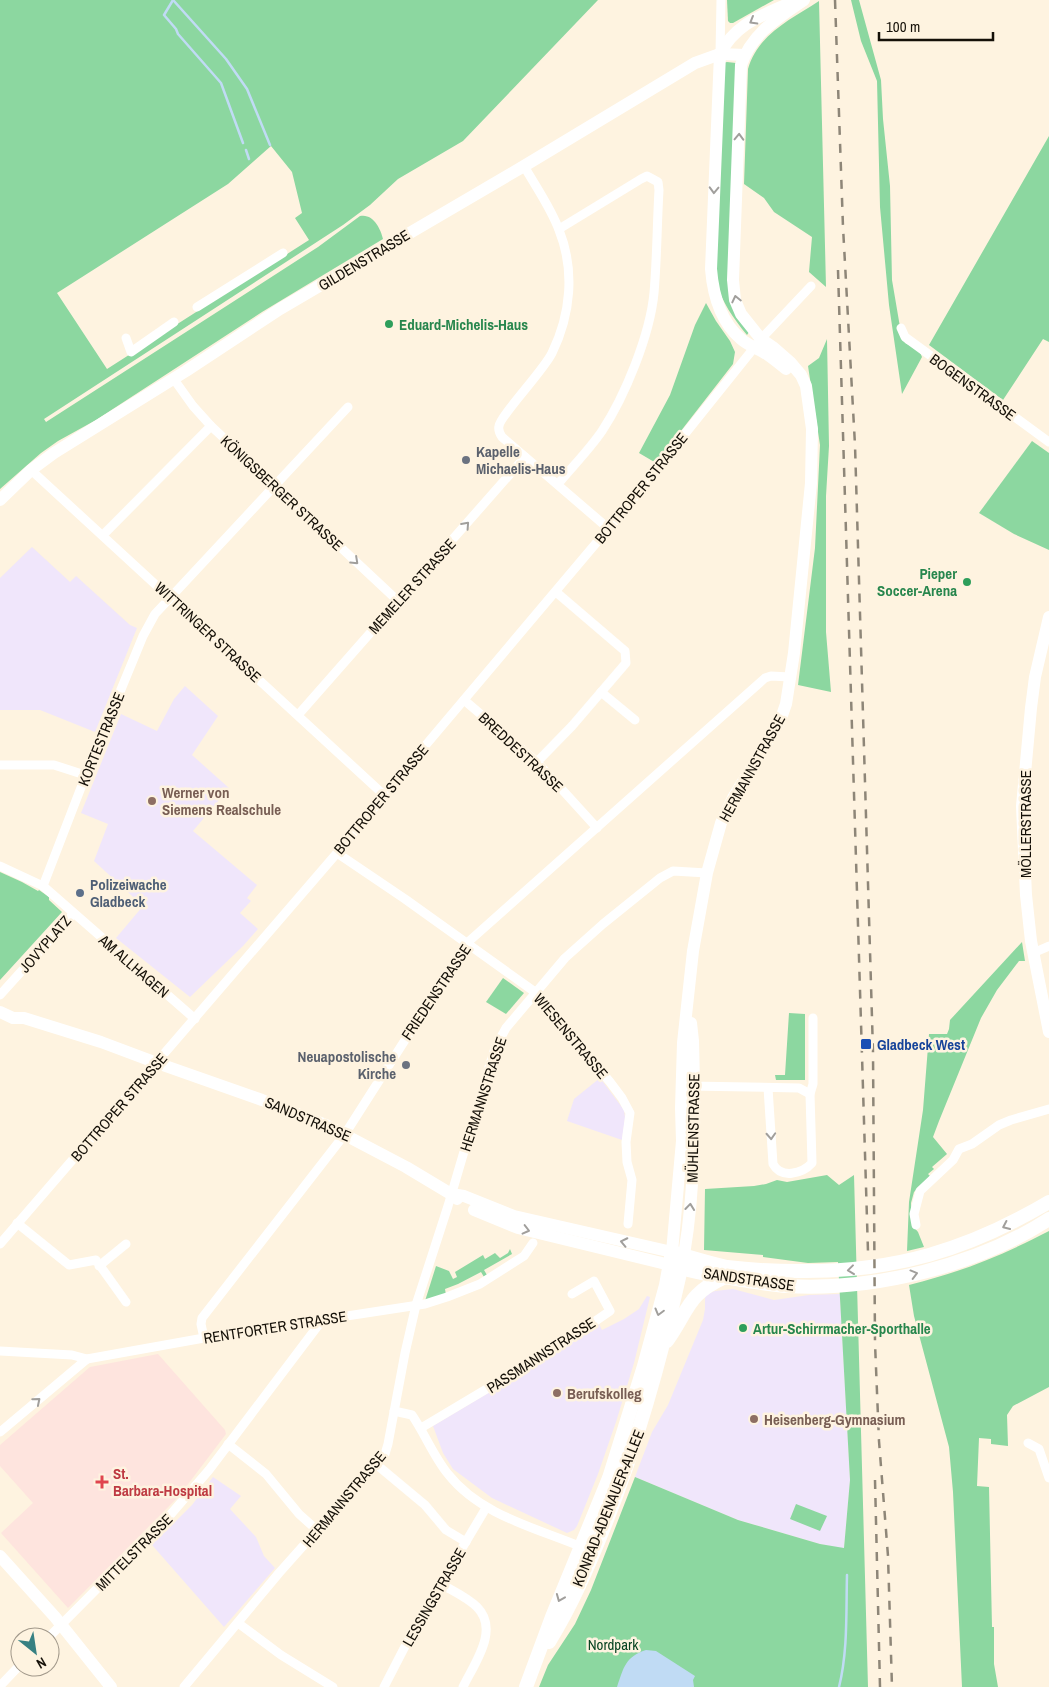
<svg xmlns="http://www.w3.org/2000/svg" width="1049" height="1687" font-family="'Archivo Narrow',sans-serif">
	<rect width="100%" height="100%" fill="#fef3e0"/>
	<!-- education -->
	<g fill="#f0e6fb">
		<polygon points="32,547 70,582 76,576 130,625 137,628 95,732 40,710 0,710 0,578"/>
		<polygon points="185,686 218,716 192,755 229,788 193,831 257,885 247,898 251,901 240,913 258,929 243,946 190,997 116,938 143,906 94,861 108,824 81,813 121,714 157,731 174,699"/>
		<polygon points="600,1078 624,1110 625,1118 622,1140 567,1121 574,1099"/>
		<polygon points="733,1289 774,1300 809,1295 840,1294 850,1480 844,1549 820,1544 738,1520 635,1477 652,1432 668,1405 703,1320 705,1309 705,1298 708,1294 715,1291"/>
		<polygon points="647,1296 650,1297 634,1363 616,1422 598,1474 577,1526 574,1530 567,1533 492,1498 453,1469 443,1453 433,1426 580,1338 579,1336 599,1324 602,1330 624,1319 639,1309"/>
		<polygon points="213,1477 241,1496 230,1509 256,1537 264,1556 275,1568 224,1627 152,1545 192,1505"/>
	</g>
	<!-- medical -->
	<polygon fill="#fee4de" points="158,1354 225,1430 226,1434 179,1496 68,1608 1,1533 33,1503 0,1466 0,1445 90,1367"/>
	<!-- green -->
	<g fill="#8cd7a0" fill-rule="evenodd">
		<path d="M0,0H598L463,141L398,179L370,205L343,225L44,419L46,422L318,247L360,216C373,213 381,229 383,239L262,312L96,420L58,441L41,453L0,489ZM271,146L292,172L302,213L295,218L309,240L107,369L57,293L228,184Z"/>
		<polygon points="727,0 774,0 733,23 730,23 728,21"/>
		<polygon points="851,0 859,0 881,80 883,119 890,186 892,280 900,327 905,343 919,350 922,357 902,394 889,305 880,207 877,81 861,41"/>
		<path d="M819,1L826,287L809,272L812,237L774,212L764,198L744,184L748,69C758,34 790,20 819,1Z"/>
		<path d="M727,62L736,63L730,294L749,332L747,335C733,318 722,302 716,282L723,63Z"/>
		<polygon points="1049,136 1049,342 1043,339 1003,400 929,345"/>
		<polygon points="706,303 716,321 730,341 735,352 733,364 656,463 639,453 670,395 695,325"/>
		<polygon points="827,339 829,446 826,496 826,632 831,692 798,685 815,548 820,445 808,366 819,358"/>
		<polygon points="1032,441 1049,453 1049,550 1014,534 979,513"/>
		<polygon points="0,872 22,882 38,891 39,890 49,897 49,900 62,912 0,980"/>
		<polygon points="1022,942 1025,961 1019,961 997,990 981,1018 939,1121 933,1137 947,1154 932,1167 934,1169 928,1174 930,1176 914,1192 911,1203 912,1225 918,1232 924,1247 907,1251 909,1202 923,1110 929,1034 947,1034 949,1029 950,1020"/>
		<polygon points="503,978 524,993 506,1014 486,1002"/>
		<polygon points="789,1013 805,1014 805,1080 776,1080 775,1075 785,1075"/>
		<polygon points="827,1175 839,1185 854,1175 868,1687 539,1687 548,1665 575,1624 591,1590 635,1477 738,1520 820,1544 844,1548 850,1480 838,1262 808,1263 763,1257 763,1255 704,1250 705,1189 754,1186 766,1184 777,1180 787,1182"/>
		<path d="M1049,1231V1387L1013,1406L1007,1415L1008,1446L991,1444V1439L979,1438L977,1486L989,1487L992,1627H994V1664L998,1687H962L953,1492L949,1447L914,1316L909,1285C961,1272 1001,1256 1049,1231Z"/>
		<polygon points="510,1249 512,1254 484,1270 487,1275 484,1277 481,1272 458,1284 445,1289 446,1295 425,1301 436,1266 449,1271 453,1279 457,1277 455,1272 483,1255 485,1259 495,1253 500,1258 508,1253"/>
		<polygon points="796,1504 827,1516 820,1531 790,1519"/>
	</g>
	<!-- water -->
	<path fill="#c0dbf4" d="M646,1650L656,1651L695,1676L693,1680L694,1687H617C624,1667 625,1657 646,1650Z"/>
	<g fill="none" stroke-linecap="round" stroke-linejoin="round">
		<!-- stream -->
		<g stroke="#c0dbf4" stroke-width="2.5">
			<polyline points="173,0 226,59 247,89 270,145"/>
			<polyline points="173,0 164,15 176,29 178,34 221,83 243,143"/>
			<polyline points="246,150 249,159"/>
			<path d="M839,1687C848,1651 846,1611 847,1575"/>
		</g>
		<!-- street -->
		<g stroke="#fff" stroke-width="9">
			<polyline points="720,54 721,0"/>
			<path d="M524,166C536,187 551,208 559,230C575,270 571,314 552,353C544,370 500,416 499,426C498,430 500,434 502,437L609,529"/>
			<polyline points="197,307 283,253"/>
			<polyline points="901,328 905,337 1049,442"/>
			<polyline points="126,338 131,352 174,322"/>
			<polyline points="173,378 193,406 211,426 398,601"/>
			<polyline points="31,470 384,795"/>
			<path d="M558,484C572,467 589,450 602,431C625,396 650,335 654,293C657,259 657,224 659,190L658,182L647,176L641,179L559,229"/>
			<polyline points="103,535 211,426"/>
			<polyline points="601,692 635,720"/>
			<polyline points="464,700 537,762 597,828"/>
			<polyline points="298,715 525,457"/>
			<polyline points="537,762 572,726 626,663 625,651 556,592"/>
			<polyline points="0,765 54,765 85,775"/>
			<polyline points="337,853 405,899 535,992 610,1082 622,1098 630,1113 626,1142 627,1162 632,1180 628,1224"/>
			<polyline points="0,866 43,886 195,1019"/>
			<polyline points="43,886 87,772 143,636 155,614 170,598 348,407"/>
			<polyline points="1033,953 1049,946"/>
			<polyline points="0,995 73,914"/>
			<polyline points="689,1086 799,1088 810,1094"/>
			<path d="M768,1088L773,1164C781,1179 802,1174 812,1163L810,1094L813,1084V1018"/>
			<polyline points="17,1223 69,1265 96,1260 126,1302"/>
			<polyline points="916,1225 914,1214 920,1191 953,1160 959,1149 972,1144 999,1125 1011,1120 1049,1109"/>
			<polyline points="0,1244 337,853 414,759 624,510 761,339 811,286"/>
			<polyline points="99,1266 126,1244"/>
			<polyline points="204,1338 201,1324 202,1318 345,1134 467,943 765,678 771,676 790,677"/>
			<polyline points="0,1351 72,1355 87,1359 204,1338 425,1304 447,1297 480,1284 524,1256 533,1243"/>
			<path d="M394,1411L412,1415C425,1434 434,1457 448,1474C481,1516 537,1528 584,1548"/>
			<polyline points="421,1428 562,1344 610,1311 594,1281 572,1294"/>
			<polyline points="0,1432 87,1359"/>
			<polyline points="1028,1443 1039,1449 1049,1478"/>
			<polyline points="228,1444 266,1474 299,1514 318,1531"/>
			<polyline points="377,1465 425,1505 446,1530 466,1542"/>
			<path d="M441,1584C453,1591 467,1597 477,1607C500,1630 474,1664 463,1687"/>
			<polyline points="238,1623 281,1655 333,1687"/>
			<polyline points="49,1637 171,1514 209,1470 323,1319"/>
			<polyline points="0,1686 20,1665"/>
			<polyline points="184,1687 279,1573 385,1454 388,1444 405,1353 416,1305 448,1206 488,1070 495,1048 506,1028 565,958 603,924 660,878 673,871 707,873"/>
			<polyline points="384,1687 415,1627 486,1508"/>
		</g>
		<!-- secondary -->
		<g stroke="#fff" stroke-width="12">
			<path d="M786,369C780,364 774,359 768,355C759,349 749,346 741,339C721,322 713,294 711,269L720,54C735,24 761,16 790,3"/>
			<polyline points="0,500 31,470 54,453 186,371 280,309 524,166 695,63 720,54 745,55"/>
			<polyline points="1049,617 1035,677 1031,708 1022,806 1026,895 1031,941 1049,1032"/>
			<polyline points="0,1012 13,1018 24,1018 101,1042 157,1063 262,1100 326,1125 406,1167 451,1194 457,1199"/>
			<path d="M451,1194L464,1196L514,1216L672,1252L682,1141L681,1108L683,1043L693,951L707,873L721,823L733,798L780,721L786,704L794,653L811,483L812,429L806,386L801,375L790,362L774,348L761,339L741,314L735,300L733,280L741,65C752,33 778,18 804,0"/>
			<polyline points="474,1210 518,1228 670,1265"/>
			<path d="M684,1255C696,1184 695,1113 693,1041L691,1023"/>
			<polyline points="0,1556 55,1617 111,1687"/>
		</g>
		<!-- primary -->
		<g stroke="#fff" stroke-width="14">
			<path d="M674,1266C696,1273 719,1276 741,1280C756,1282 772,1285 787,1286C873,1291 977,1266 1049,1219"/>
			<path d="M667,1341C689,1310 687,1294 725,1277"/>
			<path d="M549,1642C572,1605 589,1565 605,1525C640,1437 664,1348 684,1255"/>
			<path d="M526,1687L552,1617L609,1478L644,1366L666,1285L672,1252C690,1257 708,1263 727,1267C751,1270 776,1271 799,1271C894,1272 968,1250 1049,1202"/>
		</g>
		<!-- rail -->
		<g stroke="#8e8678" stroke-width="2.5" stroke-dasharray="9 9" stroke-linecap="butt">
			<polyline points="835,0 843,227 855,445 873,1052 875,1343 879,1441 888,1556 892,1687"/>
			<polyline points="838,270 868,1252"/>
			<polyline points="875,1480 880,1687"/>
		</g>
	</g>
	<!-- one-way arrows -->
	<defs><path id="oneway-chevron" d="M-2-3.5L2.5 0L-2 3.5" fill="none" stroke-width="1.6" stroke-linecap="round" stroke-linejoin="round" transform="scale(1.25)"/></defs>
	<g stroke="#a19f9c">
		<use href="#oneway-chevron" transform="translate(753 21) rotate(150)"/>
		<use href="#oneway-chevron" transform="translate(739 137) rotate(-88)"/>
		<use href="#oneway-chevron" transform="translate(714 190) rotate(92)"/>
		<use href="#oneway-chevron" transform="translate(736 299) rotate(-103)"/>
		<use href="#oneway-chevron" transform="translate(466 525) rotate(-48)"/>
		<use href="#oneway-chevron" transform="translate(355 561) rotate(43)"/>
		<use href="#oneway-chevron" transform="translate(771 1136) rotate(87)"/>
		<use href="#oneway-chevron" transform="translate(690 1207) rotate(-84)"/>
		<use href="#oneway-chevron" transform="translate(1006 1226) rotate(155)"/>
		<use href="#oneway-chevron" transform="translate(526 1230) rotate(14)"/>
		<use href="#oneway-chevron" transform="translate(624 1242) rotate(-168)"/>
		<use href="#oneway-chevron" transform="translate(851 1270) rotate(173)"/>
		<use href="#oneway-chevron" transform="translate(914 1274) rotate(-15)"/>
		<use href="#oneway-chevron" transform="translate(659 1312) rotate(105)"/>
		<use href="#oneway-chevron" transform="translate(37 1401) rotate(-40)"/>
		<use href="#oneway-chevron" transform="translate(560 1598) rotate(112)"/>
	</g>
	<!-- markers -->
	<g fill="#2e9e5b" stroke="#fef3e0" stroke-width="2">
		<circle cx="389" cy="324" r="5"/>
		<circle cx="967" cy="582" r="5"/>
		<circle cx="743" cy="1328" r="5"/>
	</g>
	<g fill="#6b7280" stroke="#fef3e0" stroke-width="2">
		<circle cx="466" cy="460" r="5"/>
		<circle cx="406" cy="1065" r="5"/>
	</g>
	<g fill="#8d6e63" stroke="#fef3e0" stroke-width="2">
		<circle cx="152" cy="801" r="5"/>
		<circle cx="557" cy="1393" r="5"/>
		<circle cx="754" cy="1419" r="5"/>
	</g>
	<circle fill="#5c6f8a" stroke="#fef3e0" stroke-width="2" cx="80" cy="893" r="5"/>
	<rect fill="#1a4fb4" stroke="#fef3e0" stroke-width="2" x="860" y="1038" width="12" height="12" rx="2.5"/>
	<path fill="#e0444e" stroke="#fef3e0" stroke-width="2" d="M99.5 1474.5h5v5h5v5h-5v5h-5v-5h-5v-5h5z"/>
	<g text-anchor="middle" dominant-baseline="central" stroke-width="5" stroke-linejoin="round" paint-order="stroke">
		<!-- street labels -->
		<g font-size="15" fill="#151008" stroke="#fef3e0">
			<text transform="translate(364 260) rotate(-31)">GILDENSTRASSE</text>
			<text transform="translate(973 387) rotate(36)">BOGENSTRASSE</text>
			<text transform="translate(641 488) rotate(-51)">BOTTROPER STRASSE</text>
			<text transform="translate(282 493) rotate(43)">KÖNIGSBERGER STRASSE</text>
			<text transform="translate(412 586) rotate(-48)">MEMELER STRASSE</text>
			<text transform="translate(208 632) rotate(43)">WITTRINGER STRASSE</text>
			<text transform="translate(101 739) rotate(-68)">KORTESTRASSE</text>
			<text transform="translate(521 752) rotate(43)">BREDDESTRASSE</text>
			<text transform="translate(752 768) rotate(-61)">HERMANNSTRASSE</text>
			<text transform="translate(381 799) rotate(-50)">BOTTROPER STRASSE</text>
			<text transform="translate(1025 824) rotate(-90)">MÖLLERSTRASSE</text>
			<text transform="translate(45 944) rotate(-49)">JOVYPLATZ</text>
			<text transform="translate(134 966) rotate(41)">AM ALLHAGEN</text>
			<text transform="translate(436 992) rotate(-56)">FRIEDENSTRASSE</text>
			<text transform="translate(571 1036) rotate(50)">WIESENSTRASSE</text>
			<text transform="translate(483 1094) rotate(-72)">HERMANNSTRASSE</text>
			<text transform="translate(119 1107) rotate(-49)">BOTTROPER STRASSE</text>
			<text transform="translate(308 1119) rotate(23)">SANDSTRASSE</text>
			<text transform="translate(693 1128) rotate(-89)">MÜHLENSTRASSE</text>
			<text transform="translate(749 1279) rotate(8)">SANDSTRASSE</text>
			<text transform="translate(275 1327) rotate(-9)">RENTFORTER STRASSE</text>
			<text transform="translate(541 1355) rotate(-33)">PASSMANNSTRASSE</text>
			<text transform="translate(344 1499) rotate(-50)">HERMANNSTRASSE</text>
			<text transform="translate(608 1508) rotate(-68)">KONRAD-ADENAUER-ALLEE</text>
			<text transform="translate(134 1552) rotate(-45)">MITTELSTRASSE</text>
			<text transform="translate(434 1597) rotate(-60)">LESSINGSTRASSE</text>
		</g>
		<!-- leisure labels -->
		<g font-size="15" font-weight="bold" fill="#27864d" stroke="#fef3e0" text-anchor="start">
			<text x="399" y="324">Eduard-Michelis-Haus</text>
			<text x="957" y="573" text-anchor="end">Pieper<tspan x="957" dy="17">Soccer-Arena</tspan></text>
			<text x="753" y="1328">Artur-Schirrmacher-Sporthalle</text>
		</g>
		<!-- worship labels -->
		<g font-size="15" font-weight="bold" fill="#5b616d" stroke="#fef3e0" text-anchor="start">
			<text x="476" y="451">Kapelle<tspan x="476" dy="17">Michaelis-Haus</tspan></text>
			<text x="396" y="1056" text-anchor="end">Neuapostolische<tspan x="396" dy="17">Kirche</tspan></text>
		</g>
		<!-- education labels -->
		<g font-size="15" font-weight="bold" fill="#785e54" stroke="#fef3e0" text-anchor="start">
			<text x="162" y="792">Werner von<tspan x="162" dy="17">Siemens Realschule</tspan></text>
			<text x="567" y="1393">Berufskolleg</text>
			<text x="764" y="1419">Heisenberg-Gymnasium</text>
		</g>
		<!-- service labels -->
		<g font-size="15" font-weight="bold" fill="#4e5e75" stroke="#fef3e0" text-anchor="start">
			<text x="90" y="884">Polizeiwache<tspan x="90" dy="17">Gladbeck</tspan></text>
		</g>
		<!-- transit labels -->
		<g font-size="15" font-weight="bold" fill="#164399" stroke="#fef3e0" text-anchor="start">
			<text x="877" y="1044">Gladbeck West</text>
		</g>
		<!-- health labels -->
		<g font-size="15" font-weight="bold" fill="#be3a42" stroke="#fef3e0" text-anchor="start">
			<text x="113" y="1473">St.<tspan x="113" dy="17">Barbara-Hospital</tspan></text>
		</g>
		<!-- park labels -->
		<g font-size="15" fill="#05421f" stroke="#fef3e0">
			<text x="613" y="1644">Nordpark</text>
		</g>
	</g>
	<!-- north arrow -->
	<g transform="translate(35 1652) rotate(150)"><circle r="24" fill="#fef3e0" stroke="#a1988a"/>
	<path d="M0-4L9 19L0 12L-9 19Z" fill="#378082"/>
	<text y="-8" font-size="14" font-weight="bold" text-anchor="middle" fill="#151008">N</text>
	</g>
	<!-- scale -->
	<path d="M879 32v8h114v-8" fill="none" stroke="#151008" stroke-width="2.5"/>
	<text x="886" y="32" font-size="15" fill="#151008" stroke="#fef3e0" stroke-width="4" paint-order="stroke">100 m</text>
</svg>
